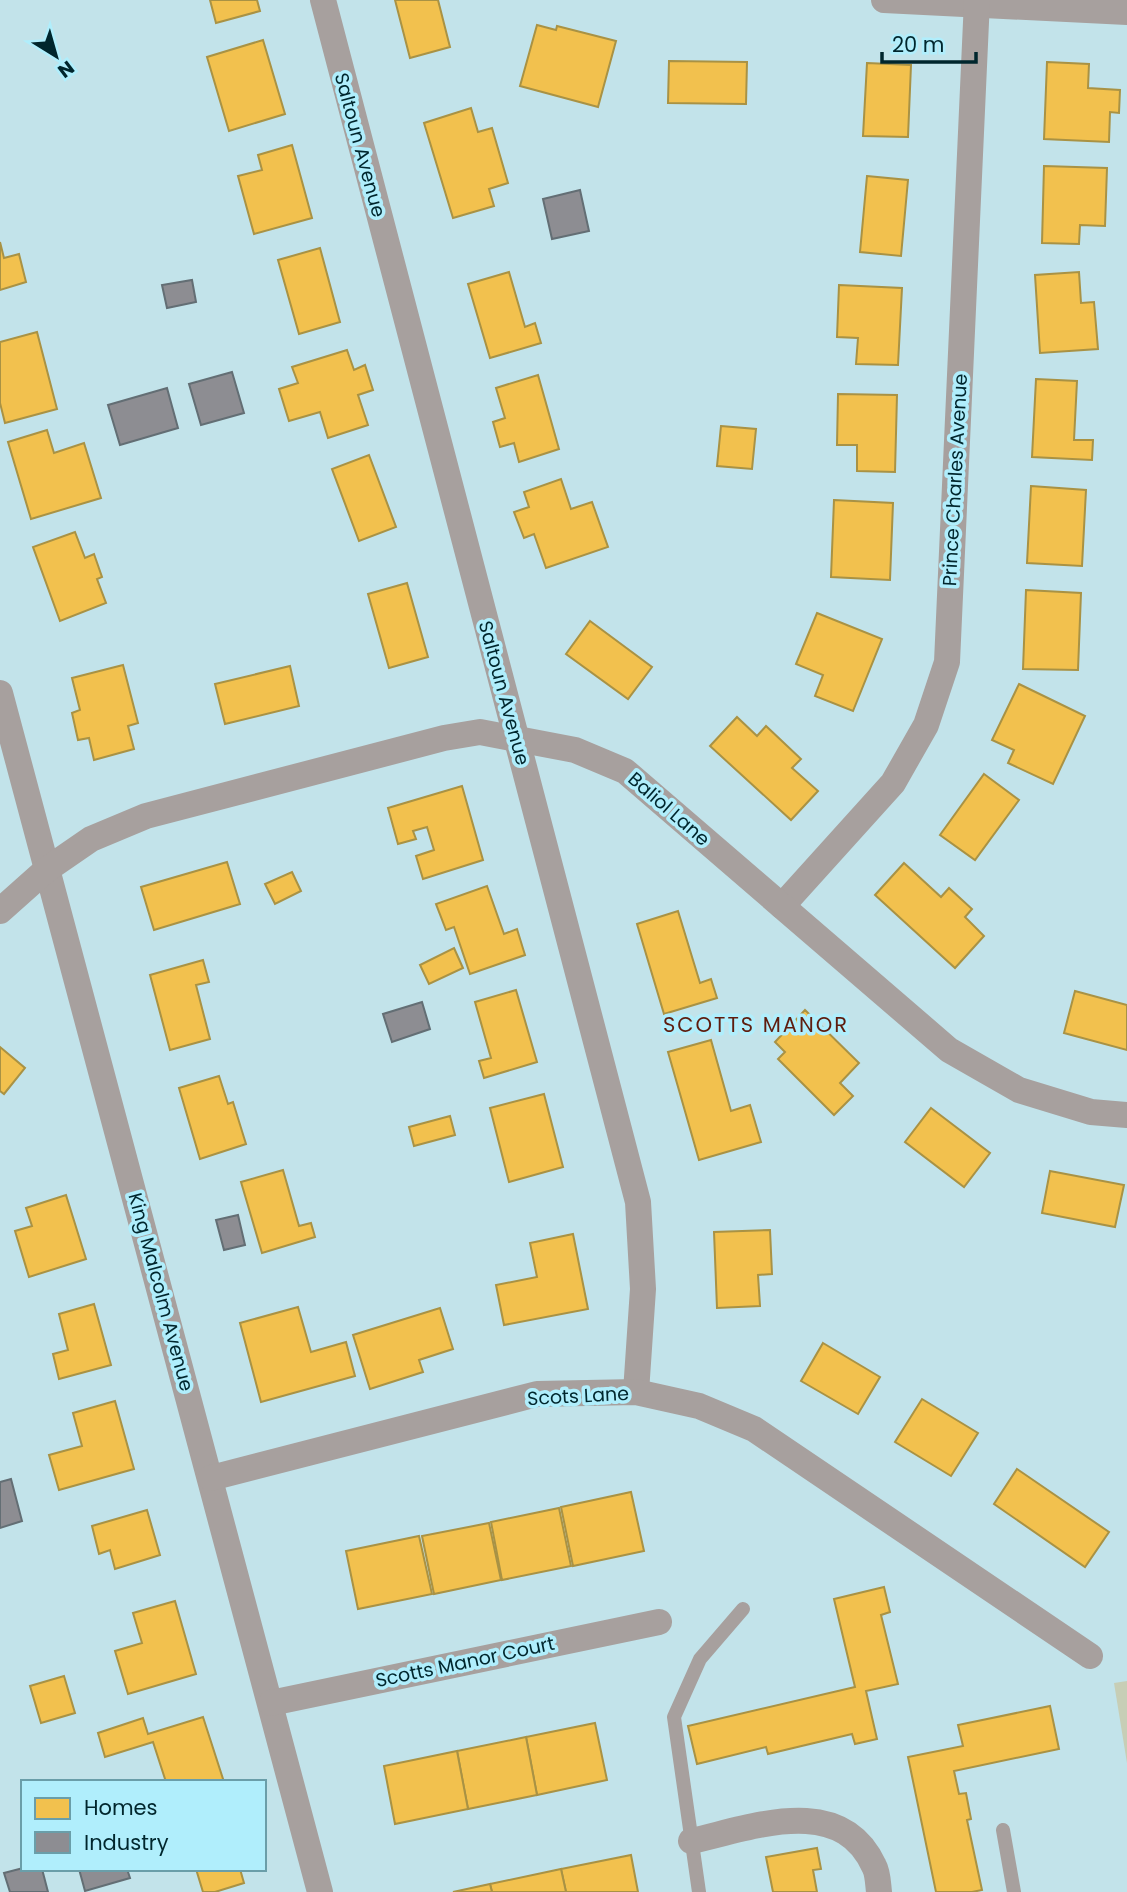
<svg xmlns="http://www.w3.org/2000/svg" width="1127" height="1892" font-family="Poppins,sans-serif">
	<rect width="100%" height="100%" fill="#c2e3ea"/>
	<!-- green -->
	<polygon fill="#c7ceb6" points="1127,1681 1127,1763 1114,1683"/>
	<!-- homes -->
	<g fill="#f2c14e" stroke="#a99244" stroke-width="2">
		<polygon points="210,0 257,0 260,11 216,23"/>
		<polygon points="395,0 438,0 450,47 410,58"/>
		<polygon points="537,25 556,30 557,26 616,41 598,107 520,86"/>
		<polygon points="263,40 285,114 229,131 207,57"/>
		<polygon points="669,61 747,62 746,104 668,103"/>
		<polygon points="1047,62 1089,64 1088,88 1120,90 1119,113 1110,112 1109,142 1044,139"/>
		<polygon points="867,63 911,65 908,137 863,136"/>
		<polygon points="471,108 478,132 492,128 508,183 489,189 494,206 453,218 424,123"/>
		<polygon points="292,145 312,218 254,234 238,176 262,170 258,155"/>
		<polygon points="1044,166 1107,168 1105,226 1080,225 1079,244 1042,243"/>
		<polygon points="867,176 908,180 901,256 860,252"/>
		<polygon points="0,242 4,258 19,254 26,282 0,290"/>
		<polygon points="320,248 340,322 299,334 278,260"/>
		<polygon points="509,272 525,327 535,323 541,343 490,358 468,284"/>
		<polygon points="1079,272 1081,303 1094,302 1098,349 1040,353 1035,275"/>
		<polygon points="839,285 902,288 898,365 856,364 858,338 837,337"/>
		<polygon points="37,332 57,409 5,423 0,403 0,342"/>
		<polygon points="347,350 354,370 365,365 373,390 358,395 368,425 328,438 320,412 289,421 279,389 298,383 292,367"/>
		<polygon points="538,375 559,449 519,462 514,443 500,447 493,422 505,418 496,388"/>
		<polygon points="1036,379 1077,381 1074,440 1093,440 1092,460 1032,457"/>
		<polygon points="838,394 897,395 895,472 857,471 857,445 837,445"/>
		<polygon points="721,426 756,429 752,469 717,466"/>
		<polygon points="47,430 54,453 84,443 101,498 31,519 8,442"/>
		<polygon points="369,455 396,527 359,541 332,469"/>
		<polygon points="561,479 571,509 592,502 608,547 546,568 534,534 524,538 514,512 529,507 524,492"/>
		<polygon points="1031,486 1086,490 1082,566 1027,563"/>
		<polygon points="834,500 893,503 890,580 831,577"/>
		<polygon points="75,532 85,558 94,554 102,577 97,579 106,603 60,621 33,547"/>
		<polygon points="407,583 428,657 389,668 368,594"/>
		<polygon points="1026,590 1081,593 1078,670 1023,669"/>
		<polygon points="817,613 882,639 853,711 815,696 823,675 796,664"/>
		<polygon points="590,621 652,667 628,699 566,654"/>
		<polygon points="123,665 138,723 128,726 134,749 94,760 89,738 78,740 72,713 80,710 72,678"/>
		<polygon points="290,666 299,706 225,724 215,684"/>
		<polygon points="1019,684 1085,716 1053,784 1008,763 1014,750 992,740"/>
		<polygon points="737,717 757,736 766,726 801,759 792,768 818,791 791,820 710,746"/>
		<polygon points="984,774 1019,800 975,860 940,835"/>
		<polygon points="462,786 483,860 423,879 416,856 434,850 427,827 413,831 416,839 398,844 388,808"/>
		<polygon points="227,862 240,904 154,930 141,887"/>
		<polygon points="904,863 941,897 949,888 972,909 965,917 984,936 955,968 875,895"/>
		<polygon points="292,872 301,891 275,904 265,884"/>
		<polygon points="487,886 504,934 517,929 525,955 470,974 454,927 446,930 436,904"/>
		<polygon points="678,911 700,983 711,979 717,998 664,1014 637,924"/>
		<polygon points="454,948 463,968 429,984 420,965"/>
		<polygon points="203,960 209,982 196,985 210,1039 170,1050 150,975"/>
		<polygon points="516,990 537,1062 484,1078 479,1061 491,1058 475,1002"/>
		<polygon points="1075,991 1127,1005 1127,1050 1064,1033"/>
		<polygon points="805,1010 859,1063 840,1083 853,1096 834,1115 778,1059 785,1052 775,1042"/>
		<polygon points="711,1040 731,1111 750,1105 761,1142 699,1160 668,1052"/>
		<polygon points="0,1047 25,1068 4,1094 0,1091"/>
		<polygon points="219,1076 228,1104 233,1102 246,1144 200,1159 179,1088"/>
		<polygon points="544,1094 563,1167 509,1182 490,1108"/>
		<polygon points="931,1108 990,1153 964,1187 905,1142"/>
		<polygon points="450,1116 455,1135 414,1146 409,1127"/>
		<polygon points="283,1170 299,1226 311,1223 315,1237 262,1253 241,1182"/>
		<polygon points="1050,1171 1124,1185 1115,1227 1042,1213"/>
		<polygon points="66,1195 86,1259 29,1277 15,1231 32,1226 26,1208"/>
		<polygon points="770,1230 772,1274 758,1275 760,1306 717,1308 714,1232"/>
		<polygon points="573,1234 588,1309 504,1325 496,1285 537,1277 530,1243"/>
		<polygon points="94,1304 111,1365 59,1379 53,1354 68,1350 59,1314"/>
		<polygon points="298,1307 311,1352 346,1342 355,1376 261,1402 240,1323"/>
		<polygon points="440,1308 453,1349 419,1360 423,1372 370,1389 353,1335"/>
		<polygon points="823,1343 880,1377 858,1414 801,1381"/>
		<polygon points="922,1399 978,1433 951,1476 895,1442"/>
		<polygon points="115,1401 134,1469 59,1490 49,1455 82,1446 73,1413"/>
		<polygon points="1017,1469 1109,1532 1085,1567 994,1504"/>
		<polygon points="631,1492 644,1551 573,1566 561,1507"/>
		<polygon points="559,1508 571,1566 502,1580 491,1522"/>
		<polygon points="147,1510 160,1555 115,1569 110,1550 99,1554 92,1526"/>
		<polygon points="489,1523 501,1580 434,1594 422,1536"/>
		<polygon points="419,1536 432,1594 358,1609 346,1551"/>
		<polygon points="884,1587 890,1612 881,1615 898,1684 866,1691 877,1739 855,1744 852,1734 768,1754 766,1747 697,1764 688,1726 855,1687 834,1599"/>
		<polygon points="175,1601 196,1674 128,1694 115,1651 142,1643 133,1613"/>
		<polygon points="64,1676 75,1713 41,1723 30,1686"/>
		<polygon points="1050,1706 1059,1749 954,1771 959,1794 966,1793 971,1819 967,1820 982,1890 972,1892 936,1892 908,1757 963,1746 958,1725"/>
		<polygon points="203,1717 224,1782 166,1782 153,1742 105,1757 98,1733 143,1718 148,1734"/>
		<polygon points="595,1723 607,1780 537,1795 526,1737"/>
		<polygon points="526,1737 537,1795 468,1809 457,1751"/>
		<polygon points="457,1751 468,1809 395,1824 384,1766"/>
		<polygon points="817,1848 821,1869 813,1870 817,1892 773,1892 766,1857"/>
		<polygon points="631,1855 638,1892 566,1892 561,1869"/>
		<polygon points="196,1869 240,1869 244,1883 215,1892 203,1892"/>
		<polygon points="561,1869 566,1892 492,1892 490,1884"/>
		<polygon points="490,1884 492,1892 453,1892"/>
	</g>
	<!-- industry -->
	<g fill="#8d8d92" stroke="#636e74" stroke-width="2">
		<polygon points="580,190 589,231 552,239 543,199"/>
		<polygon points="192,280 196,302 167,308 162,285"/>
		<polygon points="232,372 244,413 201,425 189,384"/>
		<polygon points="167,388 178,428 120,445 108,405"/>
		<polygon points="422,1002 430,1029 392,1042 383,1014"/>
		<polygon points="238,1215 245,1245 224,1250 216,1220"/>
		<polygon points="11,1479 22,1521 0,1528 0,1482"/>
		<polygon points="23,1868 42,1869 48,1892 10,1892 4,1873"/>
		<polygon points="79,1869 127,1869 130,1878 85,1891"/>
	</g>
	<g fill="none" stroke-linecap="round" stroke-linejoin="round">
		<!-- service -->
		<g stroke="#a7a09e" stroke-width="14">
			<polyline points="1003,1830 1014,1892"/>
			<polyline points="699,1892 674,1717 700,1659 743,1609"/>
		</g>
		<!-- minor -->
		<g stroke="#a7a09e" stroke-width="26">
			<polyline points="323,0 638,1202 643,1289 636,1392"/>
			<polyline points="884,0 1127,12"/>
			<polyline points="0,693 320,1892"/>
			<polyline points="782,906 893,783 926,725 947,662 977,0"/>
			<polyline points="0,911 46,870 91,839 146,816 444,738 480,732 575,750 625,771 949,1050 1019,1090 1091,1112 1127,1115"/>
			<polyline points="211,1478 537,1394 636,1392 699,1406 754,1429 1090,1656"/>
			<polyline points="271,1703 659,1622"/>
			<path d="M691,1841C751,1828 840,1792 874,1866C878,1873 878,1884 879,1892"/>
		</g>
	</g>
	<g text-anchor="middle" dominant-baseline="central" stroke-width="7" stroke-linejoin="round" paint-order="stroke">
		<!-- street labels -->
		<g font-size="19" fill="#00262d" stroke="#b0eefc">
			<text transform="translate(360 145) rotate(75)">Saltoun Avenue</text>
			<text transform="translate(955 480) rotate(-87)">Prince Charles Avenue</text>
			<text transform="translate(504 693) rotate(75)">Saltoun Avenue</text>
			<text transform="translate(669 809) rotate(41)">Baliol Lane</text>
			<text transform="translate(161 1292) rotate(75)">King Malcolm Avenue</text>
			<text transform="translate(578 1396) rotate(-3)">Scots Lane</text>
			<text transform="translate(465 1662) rotate(-12)">Scotts Manor Court</text>
		</g>
		<!-- neighbourhood labels -->
		<g font-size="21" letter-spacing="2" fill="#5e1c0e" stroke="#b0eefc">
			<text x="756" y="1024">SCOTTS MANOR</text>
		</g>
	</g>
	<!-- legend -->
	<rect x="21" y="1780" width="245" height="91" fill="#b0eefc" stroke="#6a9ea9" stroke-width="2"/>
	<rect x="35" y="1798" width="35" height="21" fill="#f2c14e" stroke="#6a9ea9" stroke-width="2"/>
	<text x="84" y="1815" font-size="21" fill="#00262d">Homes</text>
	<rect x="35" y="1832" width="35" height="21" fill="#8d8d92" stroke="#6a9ea9" stroke-width="2"/>
	<text x="84" y="1850" font-size="21" fill="#00262d">Industry</text>
	<!-- north arrow -->
	<g transform="translate(56 56) rotate(143)" stroke="#b0eefc" stroke-width="5" paint-order="stroke">
	<path d="M0-5L12 26L0 18L-12 26Z" fill="#00262d"/>
	<text y="-10" font-size="19" font-weight="bold" text-anchor="middle" fill="#00262d">N</text>
	</g>
	<!-- scale -->
	<path d="M882 52v10h94v-10" fill="none" stroke="#00262d" stroke-width="3.5"/>
	<text x="892" y="52" font-size="21" fill="#00262d" stroke="#b0eefc" stroke-width="5" paint-order="stroke">20 m</text>
</svg>
